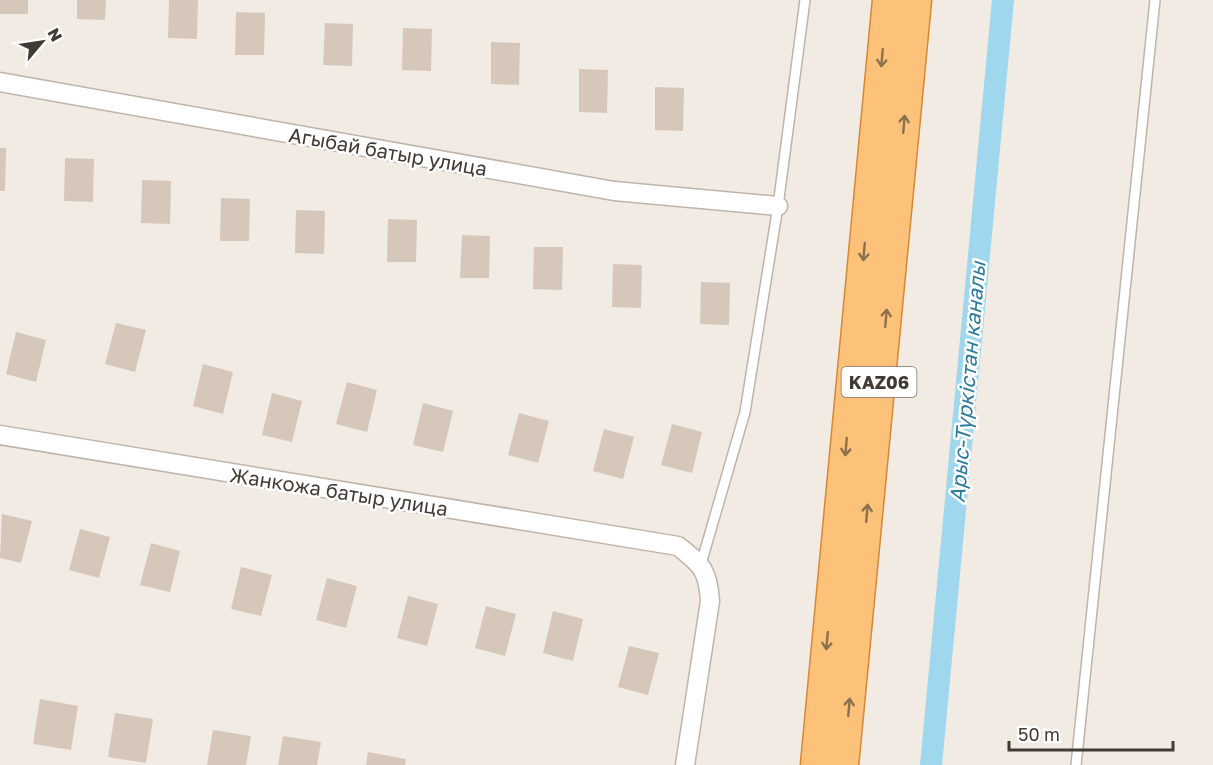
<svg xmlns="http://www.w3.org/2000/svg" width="1213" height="765" font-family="'Golos Text',sans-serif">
	<rect width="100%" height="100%" fill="#f1ebe3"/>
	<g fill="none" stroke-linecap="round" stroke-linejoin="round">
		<!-- canal -->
		<polyline stroke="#9fd8ee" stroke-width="22" points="931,765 1003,0"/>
	</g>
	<!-- building -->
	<g fill="#d5c8bb">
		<rect x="0" y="0" width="28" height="14"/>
		<polygon points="77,0 106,0 105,20 77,19"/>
		<polygon points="169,0 198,0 197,39 168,38"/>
		<polygon points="236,12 265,13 264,55 235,55"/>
		<polygon points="325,23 353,24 352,66 323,65"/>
		<polygon points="403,28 432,29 431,71 402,70"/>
		<polygon points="491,42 520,43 519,85 491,84"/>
		<polygon points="579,69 608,70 607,113 579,112"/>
		<polygon points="655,87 684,88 683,131 655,130"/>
		<polygon points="0,148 6,148 5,191 0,191"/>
		<polygon points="65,158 94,159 93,202 64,201"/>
		<polygon points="142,180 171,181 170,224 141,223"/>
		<polygon points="221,198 250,199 249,241 220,241"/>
		<polygon points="296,210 325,211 324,254 295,253"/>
		<polygon points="388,219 417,220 416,262 387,262"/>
		<polygon points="462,235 490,236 489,278 460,278"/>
		<polygon points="534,247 563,247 562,290 533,289"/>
		<polygon points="613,264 642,265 641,308 612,307"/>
		<polygon points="701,282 730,283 729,325 700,324"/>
		<polygon points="116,323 146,330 135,372 105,364"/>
		<polygon points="16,332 46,340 36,382 6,374"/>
		<polygon points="203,364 233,372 223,414 193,406"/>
		<polygon points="347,382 377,390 367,432 336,424"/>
		<polygon points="272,393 302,401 292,442 262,435"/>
		<polygon points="423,403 453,411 443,452 413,445"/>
		<polygon points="519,413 549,421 538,463 508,455"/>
		<polygon points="672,424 702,432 692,473 661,465"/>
		<polygon points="604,429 634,437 623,479 593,471"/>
		<polygon points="2,514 32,521 21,563 0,558"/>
		<polygon points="80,529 110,537 99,578 69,570"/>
		<polygon points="151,543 180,551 170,592 140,585"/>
		<polygon points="241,567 272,575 261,616 231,609"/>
		<polygon points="327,578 357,586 346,628 316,620"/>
		<polygon points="408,596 438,604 427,646 397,638"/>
		<polygon points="486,606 516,614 505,656 475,648"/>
		<polygon points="553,611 583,619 573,661 543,653"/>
		<polygon points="629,646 659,653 648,695 618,687"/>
		<polygon points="40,699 78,706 71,750 33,744"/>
		<polygon points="115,713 153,719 146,763 108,757"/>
		<polygon points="213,730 251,736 246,765 207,765"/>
		<polygon points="283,736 321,742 317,765 278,765"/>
		<polygon points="368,752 406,759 405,765 366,765"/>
	</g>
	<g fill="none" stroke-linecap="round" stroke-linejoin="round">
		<!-- service casing -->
		<g stroke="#bfb4a9" stroke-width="12">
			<g id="service">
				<polyline points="701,564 745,412 778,206 805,0"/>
				<polyline points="1076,765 1155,0"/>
			</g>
		</g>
		<!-- minor casing -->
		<g stroke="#bfb4a9" stroke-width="21">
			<g id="minor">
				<polyline points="0,82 614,191 778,206"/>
				<path d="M0,435L678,546C702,565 708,570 710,601L685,765"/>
			</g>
		</g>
		<!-- trunk casing -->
		<g stroke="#d98734" stroke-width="33">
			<g id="trunk">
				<polyline points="816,765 888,0"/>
				<polyline points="843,765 916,0"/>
			</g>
		</g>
		<!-- service -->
		<use href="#service" stroke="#fff" stroke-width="9"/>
		<!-- minor -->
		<use href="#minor" stroke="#fff" stroke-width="18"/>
		<!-- trunk -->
		<use href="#trunk" stroke="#fcc27a" stroke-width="30"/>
	</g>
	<!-- one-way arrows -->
	<defs><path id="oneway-shaft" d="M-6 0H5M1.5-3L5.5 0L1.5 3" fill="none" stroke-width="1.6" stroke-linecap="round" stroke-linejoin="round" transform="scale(1.5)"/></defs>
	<g stroke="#8c714f">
		<use href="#oneway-shaft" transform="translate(882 58) rotate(95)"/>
		<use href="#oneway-shaft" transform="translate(904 124) rotate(-85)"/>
		<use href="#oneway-shaft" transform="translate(864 252) rotate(95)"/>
		<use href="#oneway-shaft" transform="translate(886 318) rotate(-85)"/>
		<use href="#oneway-shaft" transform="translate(846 447) rotate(95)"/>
		<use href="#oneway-shaft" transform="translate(867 513) rotate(-85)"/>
		<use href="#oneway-shaft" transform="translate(827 641) rotate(95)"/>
		<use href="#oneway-shaft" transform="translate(849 707) rotate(-85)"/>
	</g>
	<g text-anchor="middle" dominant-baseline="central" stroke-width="5" stroke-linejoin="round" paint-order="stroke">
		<!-- shield labels -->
		<rect fill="#fff" stroke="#7b7670" stroke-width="1.5" x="841.5" y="367" width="75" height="30" rx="4.5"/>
		<g font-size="18" font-weight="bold" fill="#423b33">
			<text x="879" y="382">KАZ06</text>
		</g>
		<!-- street labels -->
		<g font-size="20" fill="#423b33" stroke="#fff">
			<text transform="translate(388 151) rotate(10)">Агыбай батыр улица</text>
			<text transform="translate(339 491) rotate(9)">Жанкожа батыр улица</text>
		</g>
		<!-- water labels -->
		<g font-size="21" font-style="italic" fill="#2d7b9c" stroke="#fff">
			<text transform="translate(967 382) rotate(-85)">Арыс-Түркістан каналы</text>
		</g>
	</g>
	<!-- north arrow -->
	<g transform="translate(42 42) rotate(61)" stroke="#ffffff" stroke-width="4.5" paint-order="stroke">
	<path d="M0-4.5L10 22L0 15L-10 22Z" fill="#423b33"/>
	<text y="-9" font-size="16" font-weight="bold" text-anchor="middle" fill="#423b33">N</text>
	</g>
	<!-- scale -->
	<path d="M1009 741v9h164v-9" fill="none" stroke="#423b33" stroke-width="3"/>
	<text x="1018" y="741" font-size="18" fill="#423b33" stroke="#ffffff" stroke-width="4.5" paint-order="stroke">50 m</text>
</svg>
